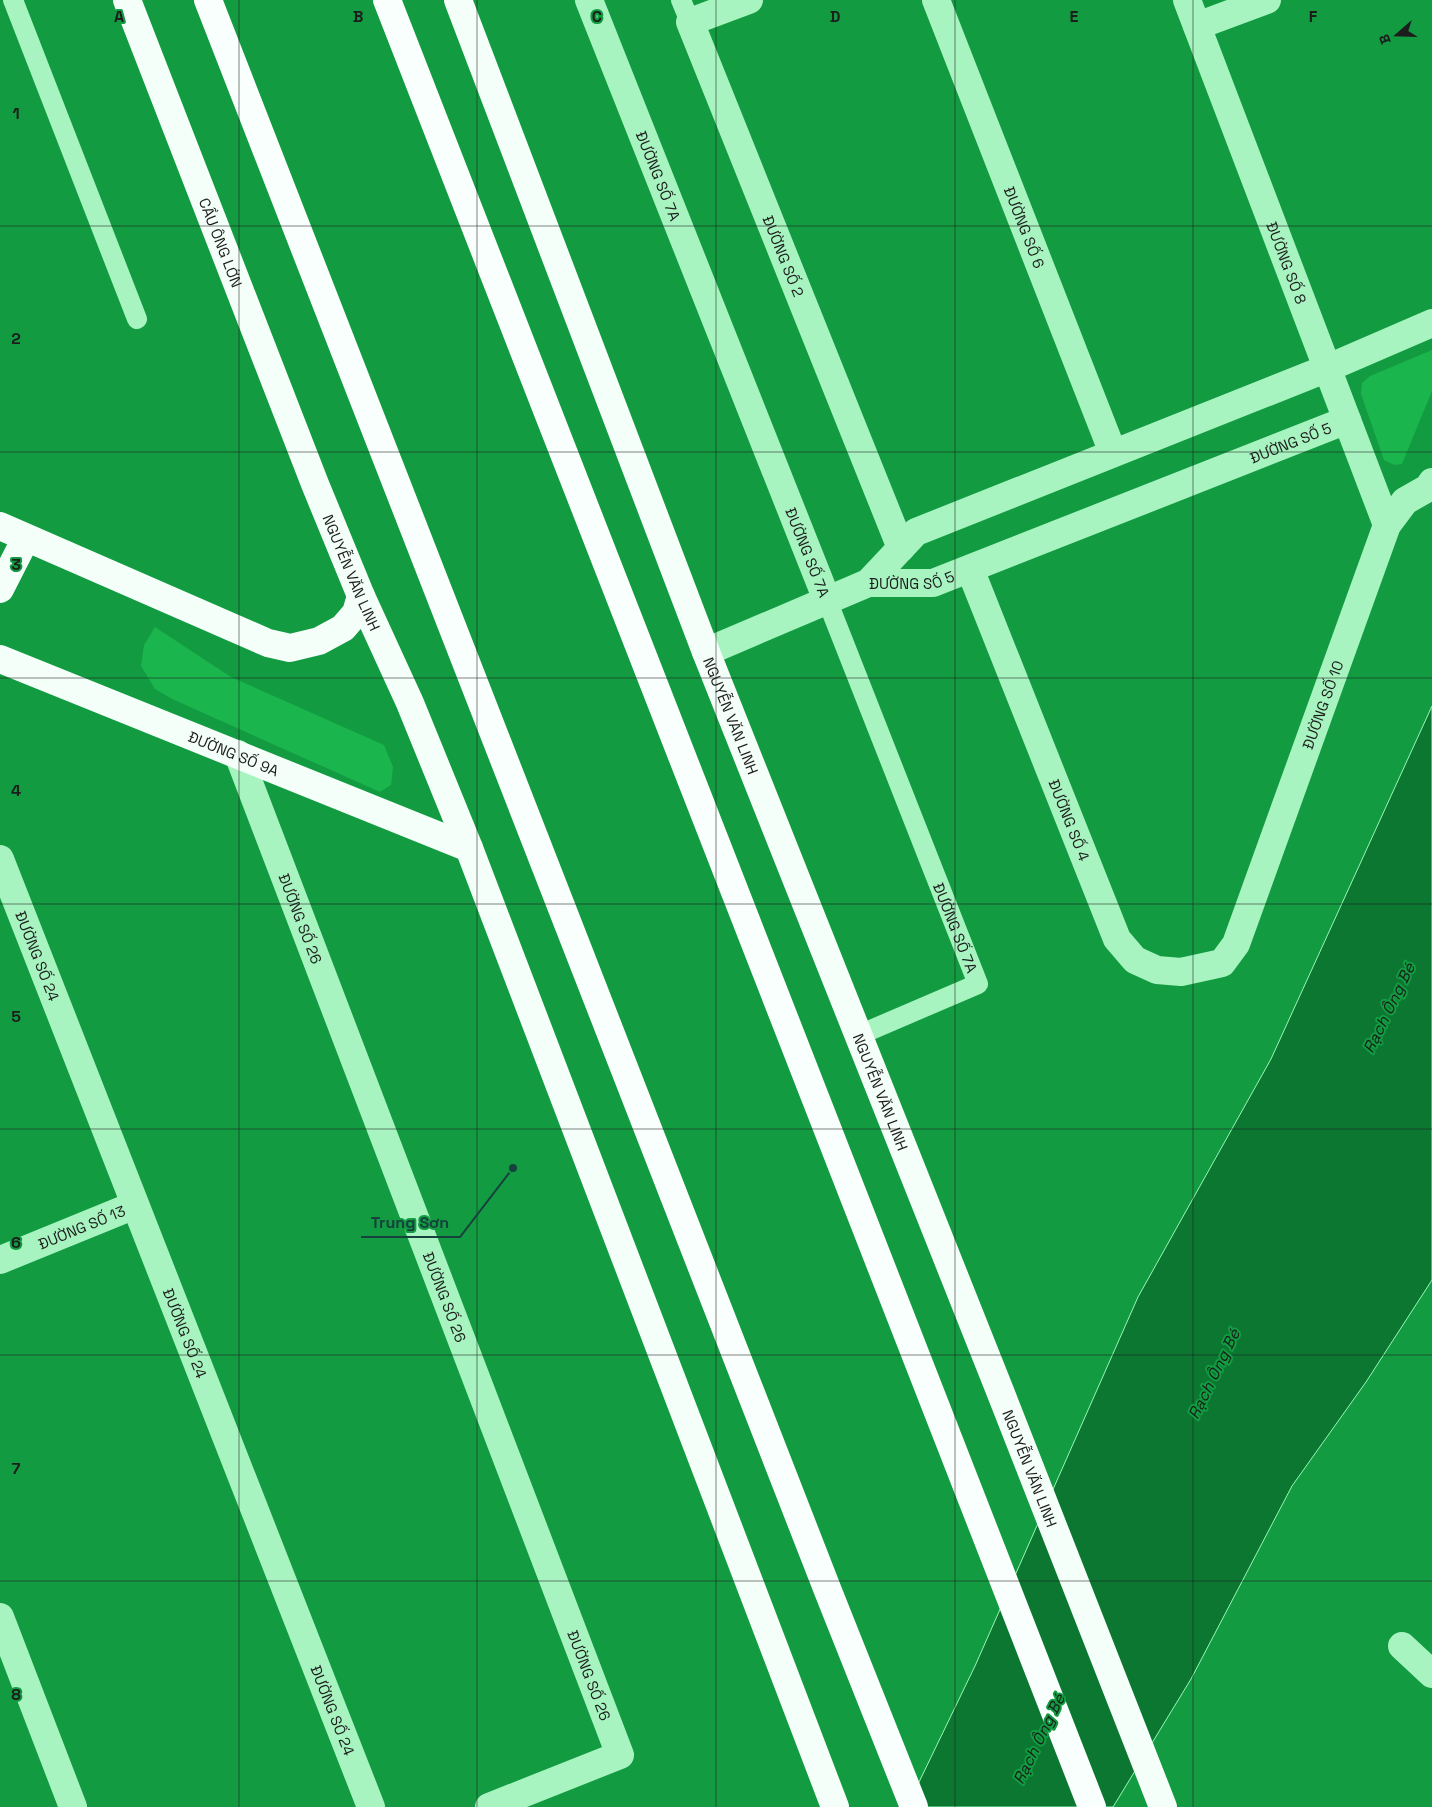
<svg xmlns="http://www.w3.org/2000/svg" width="1432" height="1807" font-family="'Space Grotesk',sans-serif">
	<rect width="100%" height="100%" fill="#129b41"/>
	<!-- green -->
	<g fill="#1ab54d">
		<polygon points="1432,350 1432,391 1402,464 1394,465 1384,460 1361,394 1362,383 1370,376"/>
		<polygon points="155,627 231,677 384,745 393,767 391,785 380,792 172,699 155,689 141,666 144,645"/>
	</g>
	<!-- water -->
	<polygon fill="#0b7731" stroke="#99f7b6" points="1432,706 1432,1280 1366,1382 1292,1486 1191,1679 1113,1807 907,1807 975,1666 1138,1297 1271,1059"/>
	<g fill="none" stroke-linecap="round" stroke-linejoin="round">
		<!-- service -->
		<g stroke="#a7f4c0" stroke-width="20">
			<polyline points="13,0 137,319"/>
			<polyline points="681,0 690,22"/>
			<path id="s1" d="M827,600L978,984L859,1035"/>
		</g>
		<!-- minor -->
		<g stroke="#a7f4c0" stroke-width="28">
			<path id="s2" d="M589,0L827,600"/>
			<path id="s3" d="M749,0L690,22L901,548"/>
			<path id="s4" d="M936,0L1113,453"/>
			<path id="s5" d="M1187,0L1387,525"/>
			<polyline points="1197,26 1267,0"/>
			<path id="s6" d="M970,569L1117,939L1135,960L1157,970L1181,972L1222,963L1236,944L1387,525L1405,501L1428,488L1432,482"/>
			<path id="s7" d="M868,583H933L1347,420"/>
			<polyline points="706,652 868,583 916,532 1328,368 1432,323"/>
			<path id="s8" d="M238,754L620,1755L489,1807"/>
			<path id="s9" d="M0,859L371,1807"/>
			<path id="s10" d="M0,1260L135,1205"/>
			<polyline points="0,1617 73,1807"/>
			<polyline points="1402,1646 1432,1674"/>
		</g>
		<!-- primary -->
		<g stroke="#f3fff8" stroke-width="28">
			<path id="s11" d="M127,0L315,484L361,596L410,703L469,848L835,1807"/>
			<path id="s12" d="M458,0L706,652L1000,1391L1163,1807"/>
			<polyline points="0,526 268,643 290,648 319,641 343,628 356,613 361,596"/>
			<polyline points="0,589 26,538"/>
			<path id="s13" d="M0,659L469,848"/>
		</g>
		<!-- trunk -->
		<g stroke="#f9fffc" stroke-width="28">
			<polyline points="208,0 828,1591 914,1807"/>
			<polyline points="387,0 1092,1807"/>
		</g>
	</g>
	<!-- grid -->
	<path fill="none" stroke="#1d1d1d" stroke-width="1" stroke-opacity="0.55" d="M239,0V1807M477,0V1807M716,0V1807M955,0V1807M1193,0V1807M0,226H1432M0,452H1432M0,678H1432M0,904H1432M0,1129H1432M0,1355H1432M0,1581H1432"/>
	<g text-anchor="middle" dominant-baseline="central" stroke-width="4" stroke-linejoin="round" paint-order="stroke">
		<!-- street labels -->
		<g font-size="15" fill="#1d1d1d" stroke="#129b41">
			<text stroke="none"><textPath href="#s2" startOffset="189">ĐƯỜNG SỐ 7A</textPath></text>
			<text stroke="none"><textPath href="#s4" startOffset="244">ĐƯỜNG SỐ 6</textPath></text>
			<text stroke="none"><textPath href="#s11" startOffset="260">CẦU ÔNG LỚN</textPath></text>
			<text stroke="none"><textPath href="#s3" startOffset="315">ĐƯỜNG SỐ 2</textPath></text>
			<text stroke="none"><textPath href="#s5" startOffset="281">ĐƯỜNG SỐ 8</textPath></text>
			<text stroke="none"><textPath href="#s7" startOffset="449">ĐƯỜNG SỐ 5</textPath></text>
			<text stroke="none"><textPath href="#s2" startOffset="594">ĐƯỜNG SỐ 7A</textPath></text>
			<text stroke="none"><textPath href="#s11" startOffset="615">NGUYỄN VĂN LINH</textPath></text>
			<text stroke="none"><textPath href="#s7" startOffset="44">ĐƯỜNG SỐ 5</textPath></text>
			<text stroke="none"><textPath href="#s6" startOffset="794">ĐƯỜNG SỐ 10</textPath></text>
			<text stroke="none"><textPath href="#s12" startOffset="766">NGUYỄN VĂN LINH</textPath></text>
			<text stroke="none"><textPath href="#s13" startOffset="252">ĐƯỜNG SỐ 9A</textPath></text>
			<text stroke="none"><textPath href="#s6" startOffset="270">ĐƯỜNG SỐ 4</textPath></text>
			<text stroke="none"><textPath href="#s8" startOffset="176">ĐƯỜNG SỐ 26</textPath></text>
			<text stroke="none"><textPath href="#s1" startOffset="352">ĐƯỜNG SỐ 7A</textPath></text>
			<text stroke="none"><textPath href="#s9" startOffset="104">ĐƯỜNG SỐ 24</textPath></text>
			<text stroke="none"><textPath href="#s12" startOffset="1171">NGUYỄN VĂN LINH</textPath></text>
			<text stroke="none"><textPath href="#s10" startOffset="88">ĐƯỜNG SỐ 13</textPath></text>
			<text stroke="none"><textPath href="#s8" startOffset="581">ĐƯỜNG SỐ 26</textPath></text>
			<text stroke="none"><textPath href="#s9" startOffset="509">ĐƯỜNG SỐ 24</textPath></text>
			<text stroke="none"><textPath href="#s12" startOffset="1576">NGUYỄN VĂN LINH</textPath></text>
			<text stroke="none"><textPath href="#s8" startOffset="986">ĐƯỜNG SỐ 26</textPath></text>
			<text stroke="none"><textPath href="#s9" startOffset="914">ĐƯỜNG SỐ 24</textPath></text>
		</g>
		<!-- water labels -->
		<g font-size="16" font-style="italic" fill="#191d1a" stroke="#129b41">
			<text transform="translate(1389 1008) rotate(-64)">Rạch Ông Bé</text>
			<text transform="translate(1214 1374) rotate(-64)">Rạch Ông Bé</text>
			<text transform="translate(1039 1739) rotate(-64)">Rạch Ông Bé</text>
		</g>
	</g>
	<g font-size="16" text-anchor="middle" font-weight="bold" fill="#1d1d1d" stroke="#129b41" stroke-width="4" stroke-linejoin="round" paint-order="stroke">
		<text x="119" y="22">A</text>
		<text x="358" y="22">B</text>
		<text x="597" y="22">C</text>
		<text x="835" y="22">D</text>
		<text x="1074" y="22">E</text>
		<text x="1313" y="22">F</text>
		<text x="16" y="119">1</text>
		<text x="16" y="344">2</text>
		<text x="16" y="570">3</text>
		<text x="16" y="796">4</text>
		<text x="16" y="1022">5</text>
		<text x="16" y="1248">6</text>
		<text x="16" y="1474">7</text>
		<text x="16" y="1700">8</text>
	</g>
	<!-- callouts -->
	<path fill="none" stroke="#17413d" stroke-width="2" d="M513 1168L460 1237H361"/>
	<circle fill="#17413d" stroke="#129b41" stroke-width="2" cx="513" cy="1168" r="5"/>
	<g font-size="16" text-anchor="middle" font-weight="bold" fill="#17413d" stroke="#129b41" stroke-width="4" stroke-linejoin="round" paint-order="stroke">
		<text x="410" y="1228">Trung Sơn</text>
	</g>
	<!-- north arrow -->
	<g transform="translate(1397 35) rotate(250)" stroke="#129b41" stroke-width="4" paint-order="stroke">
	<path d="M0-4L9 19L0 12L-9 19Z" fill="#1d1d1d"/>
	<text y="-8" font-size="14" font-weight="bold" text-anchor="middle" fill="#1d1d1d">B</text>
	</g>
</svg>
